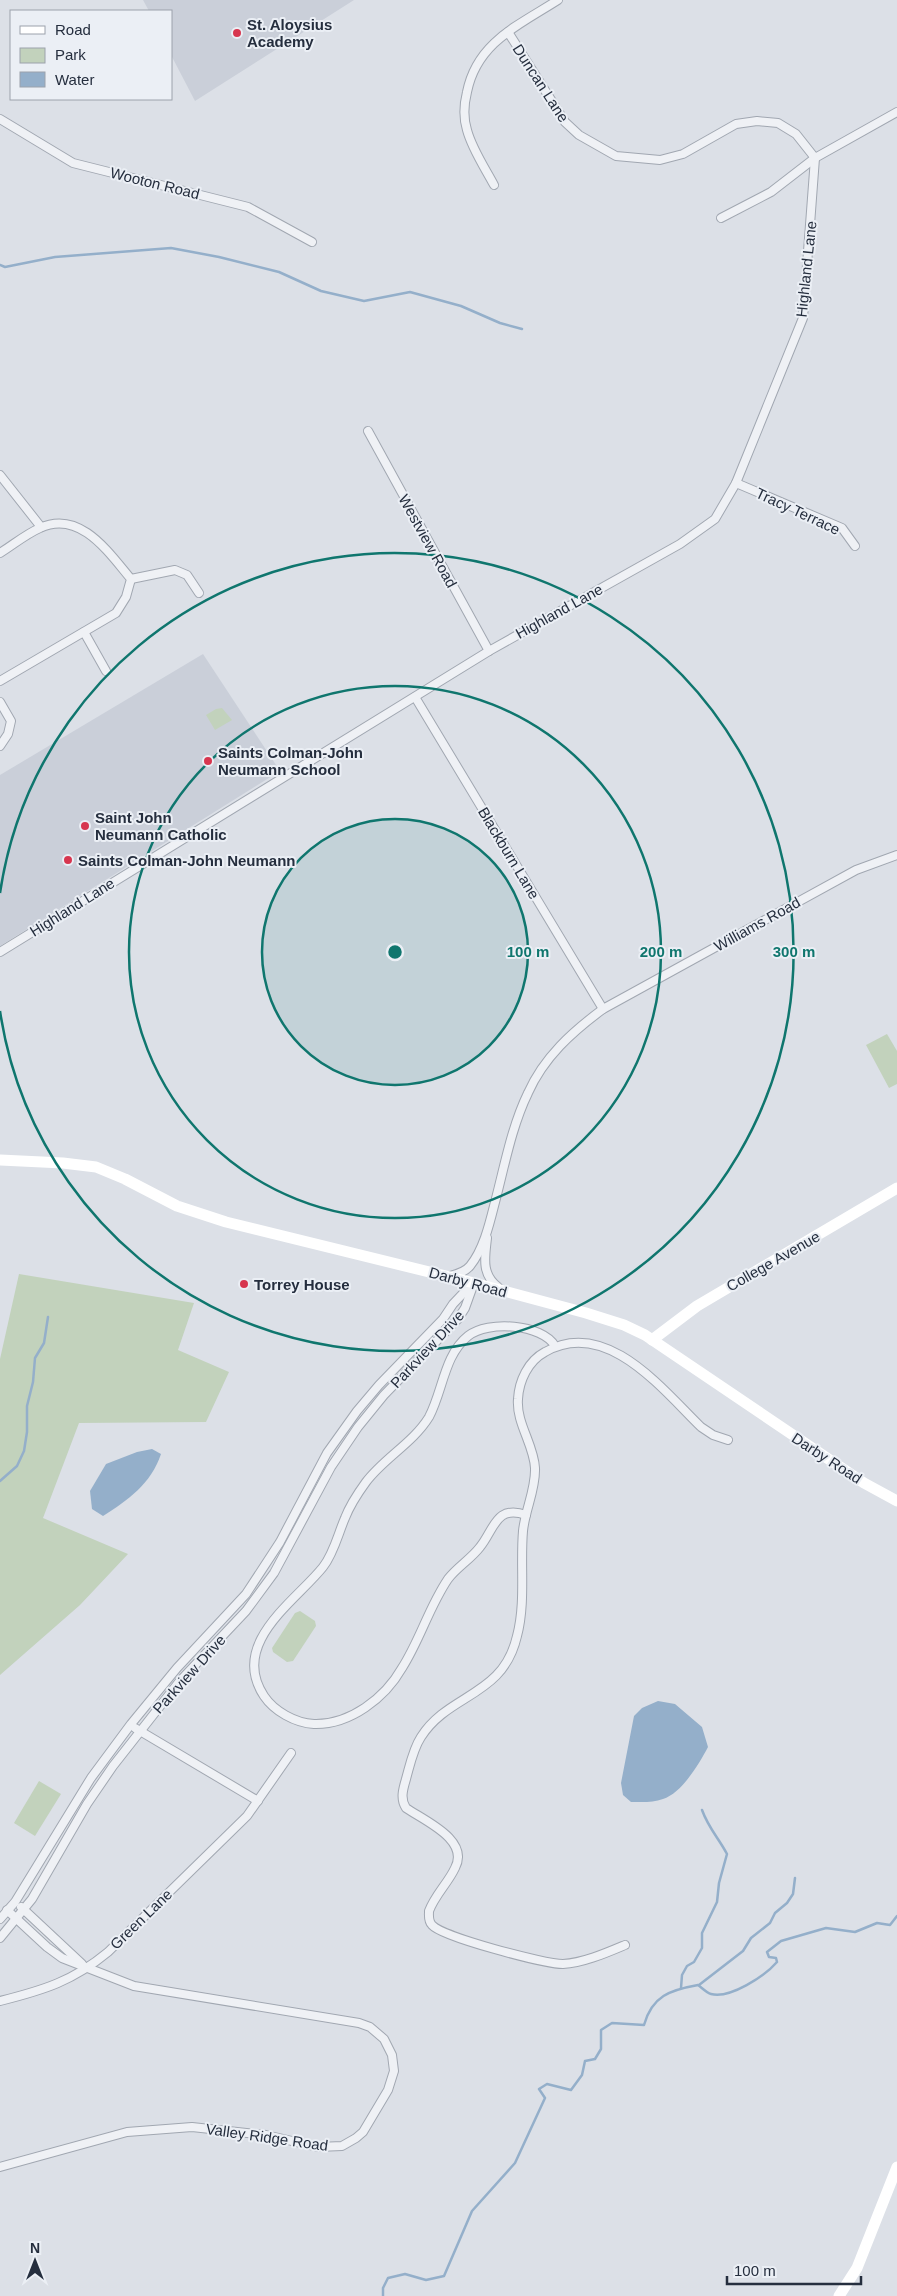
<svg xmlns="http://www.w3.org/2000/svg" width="897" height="2296" font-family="Helvetica,sans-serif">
	<rect width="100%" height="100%" fill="#dce0e7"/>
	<!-- built -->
	<g fill="#cacfd9">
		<polygon points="143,0 354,0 195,101 171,55 171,11 149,11"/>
		<polygon points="203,654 280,771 0,946 0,775"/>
	</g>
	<!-- green -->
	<g fill="#c2d2bc">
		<polygon points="222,708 232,720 215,730 206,715 216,709"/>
		<polygon points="887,1034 897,1051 897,1084 889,1088 866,1045"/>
		<polygon points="19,1274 194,1303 178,1350 229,1372 206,1422 79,1423 43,1518 128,1554 80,1605 0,1675 0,1359"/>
		<polygon points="300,1611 315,1621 316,1626 293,1661 287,1662 273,1652 272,1648 295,1613"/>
		<polygon points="39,1781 61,1794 35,1836 14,1823"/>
	</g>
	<!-- water -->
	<g fill="#94afca">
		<path d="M152,1449L161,1454C151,1484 128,1500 103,1516L92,1509L90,1491L106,1464L137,1452Z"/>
		<path d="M658,1701L675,1704L702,1727L708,1747C699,1764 682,1793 663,1799C653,1803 641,1802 631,1802L623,1795L621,1783L634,1716L642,1708Z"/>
	</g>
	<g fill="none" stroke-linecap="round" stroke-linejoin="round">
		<!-- stream -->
		<g stroke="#94afca" stroke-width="2.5">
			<polyline points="0,265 5,267 55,257 171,248 219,257 279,272 321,291 364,301 410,292 461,306 500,323 522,329"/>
			<polyline points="0,1481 17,1466 24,1451 27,1432 27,1406 33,1382 35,1358 44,1343 48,1317"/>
			<polyline points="699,1985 743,1951 751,1938 770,1923 775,1913 787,1903 793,1894 795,1878"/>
			<path d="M681,1988L682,1975L687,1966L694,1962L702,1948V1933L717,1902L719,1883L727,1854C718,1837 709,1829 702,1810"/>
			<path d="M383,2296V2288L388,2278L405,2274L426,2280L444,2276L472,2211L515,2163L545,2098L539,2089L547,2084L571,2090L582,2075L585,2061L595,2059L601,2049V2030L612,2023L644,2025C652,1996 670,1990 698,1985C702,1988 707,1993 711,1994C730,1999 765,1976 777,1962L776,1958L769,1957L767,1952L781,1941L826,1928L855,1932L877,1923L890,1925L897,1916"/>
		</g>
		<!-- street casing -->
		<g stroke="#a1a7b1" stroke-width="10">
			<g id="street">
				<polyline points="508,32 565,122 579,135 616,156 660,160 683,154 736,124 757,121 778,123 796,134 815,158"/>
				<polyline points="0,119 73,163 248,207 312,242"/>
				<path d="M494,185C485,168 472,149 467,130C463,117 464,104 467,92C477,42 519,25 558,0"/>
				<polyline points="721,218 771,192 815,158 897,112"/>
				<polyline points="368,431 489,651"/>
				<polyline points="0,475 41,527"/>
				<polyline points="736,483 842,528 855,546"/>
				<path d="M0,553C13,545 26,534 40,528C80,509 109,553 131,579L126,597L116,613L0,681"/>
				<polyline points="131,579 175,570 187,575 199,593"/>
				<polyline points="84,632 106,671"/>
				<polyline points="415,697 603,1009"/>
				<polyline points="0,702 11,721 8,734 0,746"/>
				<polyline points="0,952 489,651 680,544 715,519 736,483 803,318 815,158"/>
				<path d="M487,1238C485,1257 481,1274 498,1287"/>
				<path d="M450,1276C458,1274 465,1272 470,1266C483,1250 489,1226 494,1206C504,1169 511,1128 528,1093C544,1057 572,1032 603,1009L856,870L897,855"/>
				<path d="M526,1515C496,1504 494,1530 480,1547C471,1559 457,1567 448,1579C429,1607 420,1640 402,1668C385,1698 350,1725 314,1724C295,1723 274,1711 264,1696C229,1643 296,1601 323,1567C334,1553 338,1534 345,1518C350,1505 358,1493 366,1482C384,1458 413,1443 429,1417C443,1391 444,1355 468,1336C488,1320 542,1324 555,1346"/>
				<polyline points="135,1728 258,1801"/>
				<polyline points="21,1907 82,1964"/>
				<polyline points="0,1919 15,1902 91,1778 131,1724 177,1668 246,1594 280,1542 327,1453 357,1411 379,1385 443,1319 453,1304 472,1284"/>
				<polyline points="0,1938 32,1899 87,1804 113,1766 179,1682 246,1611 274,1573 331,1467 358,1427 384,1395 458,1319 465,1308 474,1283"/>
				<path d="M625,1945C606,1953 583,1963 563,1964C545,1964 442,1937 432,1925C428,1921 429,1916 429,1911C435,1895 448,1883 455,1868C470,1840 425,1821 406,1808C400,1799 403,1789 406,1779C410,1765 413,1749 421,1737C449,1693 503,1697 517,1636C526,1602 520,1565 523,1531C525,1510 536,1489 535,1468C534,1445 516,1423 518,1399C519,1381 528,1361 545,1352C606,1317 662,1389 701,1427L713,1435L728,1440"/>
				<path d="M0,2001C44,1990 73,1981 108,1952L247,1816L291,1753"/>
				<polyline points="0,2167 127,2132 192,2127 266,2135 318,2147 342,2146 356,2138 363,2132 388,2090 394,2071 392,2055 384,2039 370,2027 359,2023 134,1986 62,1958 47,1947 7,1910"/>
			</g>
		</g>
		<!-- street -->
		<use href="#street" stroke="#eff1f5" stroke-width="8"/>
		<!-- secondary -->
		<g stroke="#fff" stroke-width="11">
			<polyline points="0,1160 63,1163 96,1167 125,1179 177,1206 226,1222 474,1283 586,1313 624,1325 645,1335 864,1483 897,1501"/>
			<polyline points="652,1340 697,1306 897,1188"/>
			<polyline points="839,2296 857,2268 897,2167"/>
		</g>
	</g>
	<!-- distance rings -->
	<circle cx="395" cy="952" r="133" fill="#0f766e" fill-opacity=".12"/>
	<g fill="none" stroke="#0f766e" stroke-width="2.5">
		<circle cx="395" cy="952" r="133"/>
		<circle cx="395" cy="952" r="266"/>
		<path d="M0 893A399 399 0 1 1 0 1011"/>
	</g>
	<!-- markers -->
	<g fill="#d7364f" stroke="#ebeff5" stroke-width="2">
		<circle cx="237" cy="33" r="5"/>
		<circle cx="208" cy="761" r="5"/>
		<circle cx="85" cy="826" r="5"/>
		<circle cx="68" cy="860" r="5"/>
		<circle cx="244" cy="1284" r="5"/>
	</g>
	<g text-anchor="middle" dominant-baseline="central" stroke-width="4" stroke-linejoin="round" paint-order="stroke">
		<!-- poi labels -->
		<g font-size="15" font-weight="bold" fill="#252e3e" stroke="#ebeff5" text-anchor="start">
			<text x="247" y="24">St. Aloysius<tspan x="247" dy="17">Academy</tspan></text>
			<text x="218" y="752">Saints Colman-John<tspan x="218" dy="17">Neumann School</tspan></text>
			<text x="95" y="817">Saint John<tspan x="95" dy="17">Neumann Catholic</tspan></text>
			<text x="78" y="860">Saints Colman-John Neumann</text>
			<text x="254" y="1284">Torrey House</text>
		</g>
		<!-- street labels -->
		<g font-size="15" fill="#252e3e" stroke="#ebeff5">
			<text transform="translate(541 83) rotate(57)">Duncan Lane</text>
			<text transform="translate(155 183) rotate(14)">Wooton Road</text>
			<text transform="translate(806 269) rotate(-84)">Highland Lane</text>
			<text transform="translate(798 511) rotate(25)">Tracy Terrace</text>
			<text transform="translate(428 541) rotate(61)">Westview Road</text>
			<text transform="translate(559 611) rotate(-29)">Highland Lane</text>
			<text transform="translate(509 853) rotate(59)">Blackburn Lane</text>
			<text transform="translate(72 907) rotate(-32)">Highland Lane</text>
			<text transform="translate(757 924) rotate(-29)">Williams Road</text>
			<text transform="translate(773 1261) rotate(-30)">College Avenue</text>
			<text transform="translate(468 1282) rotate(15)">Darby Road</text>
			<text transform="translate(427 1349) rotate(-47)">Parkview Drive</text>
			<text transform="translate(827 1458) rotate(33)">Darby Road</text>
			<text transform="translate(189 1674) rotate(-48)">Parkview Drive</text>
			<text transform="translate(141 1919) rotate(-44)">Green Lane</text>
			<text transform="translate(267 2137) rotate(8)">Valley Ridge Road</text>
		</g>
	</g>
	<circle cx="395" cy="952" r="8" fill="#0f766e" stroke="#ebeff5" stroke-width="2.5"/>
	<g font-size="15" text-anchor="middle" font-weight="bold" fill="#0f766e" stroke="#ebeff5" stroke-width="4" stroke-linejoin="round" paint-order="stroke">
		<text x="528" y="957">100 m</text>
		<text x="661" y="957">200 m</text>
		<text x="794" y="957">300 m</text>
	</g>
	<!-- legend -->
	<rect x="10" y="10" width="162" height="90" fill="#ebeff5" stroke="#9ca2ac"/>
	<rect x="20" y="26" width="25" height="8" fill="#ffffff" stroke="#9ca2ac"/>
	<text x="55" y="35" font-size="15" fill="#252e3e">Road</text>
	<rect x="20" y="48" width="25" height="15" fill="#c2d2bc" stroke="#9ca2ac"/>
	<text x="55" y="60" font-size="15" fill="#252e3e">Park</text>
	<rect x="20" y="72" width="25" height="15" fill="#94afca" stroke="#9ca2ac"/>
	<text x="55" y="85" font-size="15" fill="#252e3e">Water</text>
	<!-- north arrow -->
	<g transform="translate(35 2261)" stroke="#ebeff5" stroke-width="4" paint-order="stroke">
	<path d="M0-4L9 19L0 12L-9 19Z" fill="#252e3e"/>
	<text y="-8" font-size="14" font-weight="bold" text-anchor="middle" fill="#252e3e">N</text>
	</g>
	<!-- scale -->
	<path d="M727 2276v8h134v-8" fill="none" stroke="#252e3e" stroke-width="2.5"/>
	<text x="734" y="2276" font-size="15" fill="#252e3e" stroke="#ebeff5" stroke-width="4" paint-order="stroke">100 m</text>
</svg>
